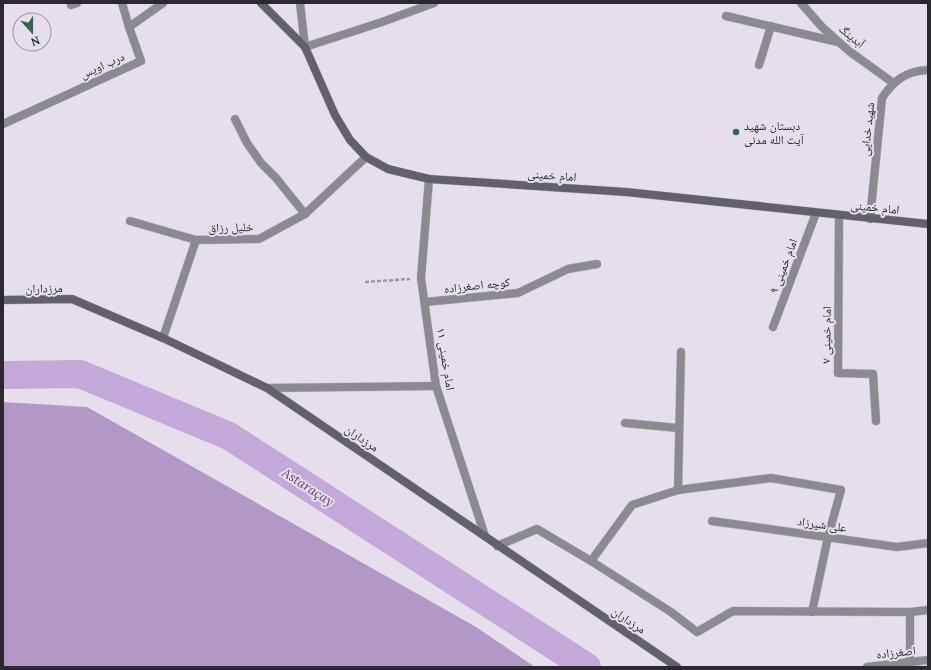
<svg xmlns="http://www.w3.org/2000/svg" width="931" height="670" font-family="Lora,'Noto Naskh Arabic',serif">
	<rect width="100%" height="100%" fill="#e5dfeb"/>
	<!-- forest -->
	<polygon fill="#b297c7" points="3,402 87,407 476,627 535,667 3,667"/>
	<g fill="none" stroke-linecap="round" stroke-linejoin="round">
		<!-- river -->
		<polyline stroke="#c3a8d9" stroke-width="28" points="3,375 80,374 229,436 587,667"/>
		<!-- street casing -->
		<g stroke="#c0bbc5" stroke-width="9">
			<g id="street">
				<polyline points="122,3 129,27"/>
				<polyline points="300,3 305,47 382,22 434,3"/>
				<polyline points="801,3 822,27 849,51 892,82"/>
				<polyline points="71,5 77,3"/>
				<polyline points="726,16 838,42"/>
				<polyline points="759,65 771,26"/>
				<polyline points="235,119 247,143 261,163 276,178 305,214"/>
				<polyline points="3,124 141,61 129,27 163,3"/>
				<polyline points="429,179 421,278 436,386 485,536"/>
				<polyline points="839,216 838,373 873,374 876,421"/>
				<path d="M870,219L882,98C894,80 906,71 928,70"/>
				<polyline points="130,221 196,240"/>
				<polyline points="425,302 518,293 568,269 597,264"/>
				<polyline points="773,327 816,213"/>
				<polyline points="163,338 196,240 259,239 305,214 366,157"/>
				<polyline points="267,388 436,386"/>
				<polyline points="625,423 678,428"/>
				<polyline points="678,490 681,352"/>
				<polyline points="712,521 897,547 928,543"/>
				<polyline points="497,546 537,529 591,561 632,505 678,490 771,478 841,490 828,537 812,612"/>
				<polyline points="591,561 671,612 697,632 733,611 910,612 928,610"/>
				<polyline points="910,662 910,612"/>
				<polyline points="867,667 928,660"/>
			</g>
		</g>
		<!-- secondary casing -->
		<g stroke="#c0bbc5" stroke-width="9">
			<g id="secondary">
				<polyline points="261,3 305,47 335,115 350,140 366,157 388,169 429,179 626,192 928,224"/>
				<polyline points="3,300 72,299 163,338 267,388 677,667"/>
			</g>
		</g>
		<!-- path -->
		<polyline stroke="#9d98a1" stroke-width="2.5" stroke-dasharray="4 2" stroke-linecap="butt" points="365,282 410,279"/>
		<!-- street -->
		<use href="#street" stroke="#8c8a8e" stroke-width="8"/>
		<!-- secondary -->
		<use href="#secondary" stroke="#646067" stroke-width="8"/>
	</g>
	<!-- markers -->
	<circle fill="#32674c" stroke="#e5dfeb" stroke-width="1.5" cx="736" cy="132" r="4"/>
	<g text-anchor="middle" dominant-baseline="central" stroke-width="4" stroke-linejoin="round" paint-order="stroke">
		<!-- street labels -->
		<g font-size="12" fill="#2b292d" stroke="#e5dfeb">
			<text transform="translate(852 36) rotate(40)">آبدینگ</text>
			<text transform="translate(102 65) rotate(-24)">درب اویس</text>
			<text transform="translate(867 129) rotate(-84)">شهید خدایی</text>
			<text transform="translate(552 175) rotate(4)">امام خمینی</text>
			<text transform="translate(875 207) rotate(6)">امام خمینی</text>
			<text transform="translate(231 227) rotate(-1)">خلیل رزاق</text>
			<text transform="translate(783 266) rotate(-69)">امام خمینی ۹</text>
			<text transform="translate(477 285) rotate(-6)">کوچه اصغرزاده</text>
			<text transform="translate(44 288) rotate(-1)">مرزداران</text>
			<text transform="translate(826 335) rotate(-89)">امام خمینی ۷</text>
			<text transform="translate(446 359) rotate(81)">امام خمینی ۱۱</text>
			<text transform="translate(362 438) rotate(34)">مرزداران</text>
			<text transform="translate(822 524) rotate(8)">علی شیرزاد</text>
			<text transform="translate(629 620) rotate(34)">مرزداران</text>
			<text transform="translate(896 652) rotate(-6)">اصغرزاده</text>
		</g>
		<!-- poi labels -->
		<g font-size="12" fill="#2b292d" stroke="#e5dfeb" text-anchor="start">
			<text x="744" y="125">دبستان شهید<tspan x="744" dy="14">آیت الله مدنی</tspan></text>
		</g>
		<!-- water labels -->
		<g font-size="13" font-style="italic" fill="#63407c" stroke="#e5dfeb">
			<text transform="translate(308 487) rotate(33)">Astaraçay</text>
		</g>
	</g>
	<!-- border -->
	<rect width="931" height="670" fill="none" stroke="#2b292d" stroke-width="8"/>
	<!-- north arrow -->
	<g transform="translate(32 32) rotate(159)"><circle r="19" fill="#e5dfeb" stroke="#9b969f"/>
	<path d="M0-3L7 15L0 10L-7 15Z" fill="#32674c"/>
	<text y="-6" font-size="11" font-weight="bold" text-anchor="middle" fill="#2b292d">N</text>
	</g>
</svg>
